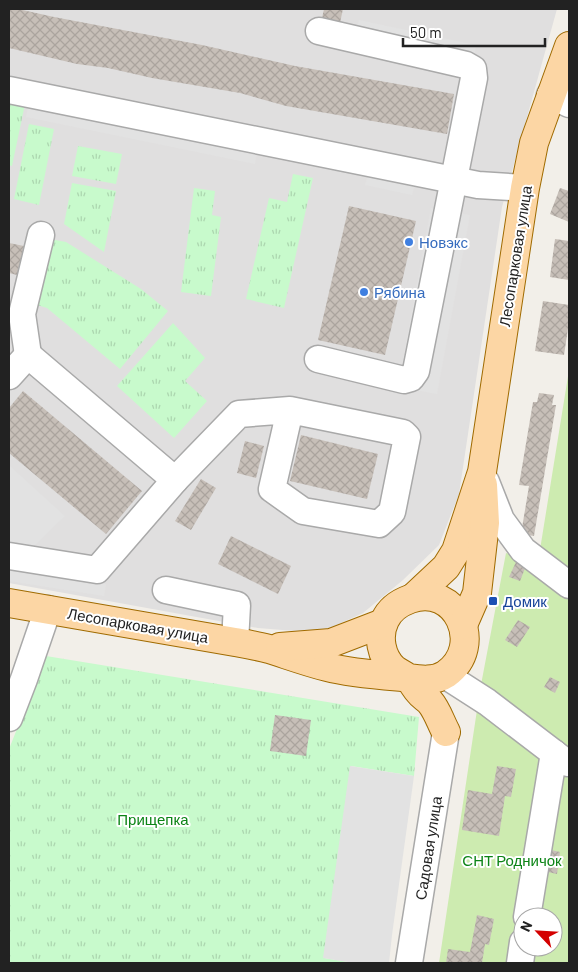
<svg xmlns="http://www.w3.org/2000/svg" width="578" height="972" font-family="Barlow,sans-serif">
	<defs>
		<pattern id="park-tufts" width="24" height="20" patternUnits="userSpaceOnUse" patternTransform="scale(1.25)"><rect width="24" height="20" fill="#c8facc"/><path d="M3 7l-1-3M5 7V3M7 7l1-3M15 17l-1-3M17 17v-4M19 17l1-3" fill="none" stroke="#acd6af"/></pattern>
		<pattern id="building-cross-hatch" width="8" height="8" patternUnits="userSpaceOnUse" patternTransform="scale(1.25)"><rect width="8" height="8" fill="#c7bfb8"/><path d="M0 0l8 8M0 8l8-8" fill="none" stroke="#aba49e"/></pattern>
	</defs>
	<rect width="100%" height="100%" fill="#f2efe9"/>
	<!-- residential -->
	<polygon fill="#e0dfdf" points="9,9 557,9 502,207 459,494 439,545 403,580 363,613 319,633 258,628 9,583"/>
	<!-- grass -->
	<path fill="#cdebb0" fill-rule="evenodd" d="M569,370V963H439L480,690L506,553L538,562ZM523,917H553V947H523Z"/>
	<!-- park -->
	<g fill="url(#park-tufts)">
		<polygon points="9,100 25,104 12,166 9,165"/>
		<polygon points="29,124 54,129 39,205 14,199"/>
		<polygon points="78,146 122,154 116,184 72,176"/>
		<polygon points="293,174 313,178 284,308 246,299 269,198 287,202"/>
		<polygon points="72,183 116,191 104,252 64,224"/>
		<polygon points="194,188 215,191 212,215 221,217 211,296 181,292"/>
		<polygon points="50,239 66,242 141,289 168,311 120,369 47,308 37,305"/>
		<polygon points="173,323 205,358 185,381 207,401 174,438 117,386"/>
		<polygon points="46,656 419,717 414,776 351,766 324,958 354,963 9,963 9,749"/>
	</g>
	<!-- parking -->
	<g fill="#e2e2e2">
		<polygon points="359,20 476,45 474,57 356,31"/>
		<polygon points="29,103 257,150 255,164 26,117"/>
		<polygon points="368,174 415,183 412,195 365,185"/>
		<polygon points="431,208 470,215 437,394 398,387"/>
		<polygon points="9,465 65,516 29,551 9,547"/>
		<polygon points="9,568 106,584 104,596 9,581"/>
		<polygon points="350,766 414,776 392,935 389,963 354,963 323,958"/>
	</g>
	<!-- building -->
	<g fill="url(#building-cross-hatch)">
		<polygon points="9,9 18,9 54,17 202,45 295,66 454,94 447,134 286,106 240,93 152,78 108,68 77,64 9,48"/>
		<polygon points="324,9 343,9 339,27 321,23"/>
		<polygon points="560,188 569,191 569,222 550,214"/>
		<polygon points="349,206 416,221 385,355 318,340"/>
		<polygon points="555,239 569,241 569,280 550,277"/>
		<polygon points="9,243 24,246 17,275 9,273"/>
		<polygon points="543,301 569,305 569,322 564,355 535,351"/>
		<polygon points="23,391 142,491 106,534 9,453 9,408"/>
		<polygon points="539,393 554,395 552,405 556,405 534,536 521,534 529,486 519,485 533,402 537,402"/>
		<polygon points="301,435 378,454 367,499 290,481"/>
		<polygon points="245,441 264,446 256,478 237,473"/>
		<polygon points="201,479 216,488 191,530 175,521"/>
		<polygon points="231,536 291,566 278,594 218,564"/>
		<polygon points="516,562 526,566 520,581 509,577"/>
		<polygon points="518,620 530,627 517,647 505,640"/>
		<polygon points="550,677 560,682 555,693 544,687"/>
		<polygon points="275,715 311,720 306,756 270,751"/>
		<polygon points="497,766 516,769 511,797 505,796 499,836 462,830 468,790 492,794"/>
		<polygon points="547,849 560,852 557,874 543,871"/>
		<polygon points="477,915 494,919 489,945 485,944 482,963 446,963 448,949 470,952"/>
	</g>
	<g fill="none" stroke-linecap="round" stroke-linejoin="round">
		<!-- minor casing -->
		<g stroke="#a9a9a9" stroke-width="29">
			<g id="minor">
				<polyline points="9,90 478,185 525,188"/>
				<polyline points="550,95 569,104"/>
				<polyline points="28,355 22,314 41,235"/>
				<polyline points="318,359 404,380 411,378 416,371 474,78 473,69 466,65 319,31"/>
				<polyline points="9,376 28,355 175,480 97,570 9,556"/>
				<polyline points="175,480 239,414 290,410 403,433 407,437 392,512 379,524 303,511 272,489 290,410"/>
				<polyline points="486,482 501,520 523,550 569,585"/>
				<polyline points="166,590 237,605 235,642"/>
				<polyline points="445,675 487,702 567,763"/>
				<polyline points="9,718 24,679 48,609"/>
				<polyline points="527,917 554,753"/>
				<polyline points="409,963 446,732"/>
				<polyline points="520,963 523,942"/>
			</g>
		</g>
		<!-- major casing -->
		<g stroke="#a06b00" stroke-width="30">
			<g id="major">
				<polyline points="414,597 446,567 456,551 482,472 525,188 534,143 569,46"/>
				<path d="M9,603L235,642C246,644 258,646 269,649C288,655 307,662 327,667C350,673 378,675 402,677C417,679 432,683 446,674C486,646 456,582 410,599C399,603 390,609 385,620C377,636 381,657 394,669C399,673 406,675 410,680C413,683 415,688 419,692C422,696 426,698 430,702C437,710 441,723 446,732"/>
				<polyline points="463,625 477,593 485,523 483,485"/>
				<polyline points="280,647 331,643 383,623"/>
			</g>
		</g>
		<!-- minor -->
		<use href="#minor" stroke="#fff" stroke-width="26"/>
		<!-- major -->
		<use href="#major" stroke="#fcd6a4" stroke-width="28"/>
	</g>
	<!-- markers -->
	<g fill="#3f7fe0" stroke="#fff" stroke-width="2">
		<circle cx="409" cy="242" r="5"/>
		<circle cx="364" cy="292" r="5"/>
	</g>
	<rect fill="#1a4fb4" stroke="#fff" stroke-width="2" x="488" y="596" width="10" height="10" rx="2.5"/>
	<g text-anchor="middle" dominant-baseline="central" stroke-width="4" stroke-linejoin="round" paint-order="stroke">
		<!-- shop labels -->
		<g font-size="15" fill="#366cbe" stroke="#fff" text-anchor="start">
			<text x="419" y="242">Новэкс</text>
			<text x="374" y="292">Рябина</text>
		</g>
		<!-- street labels -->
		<g font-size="15" fill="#222" stroke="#fff">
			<text transform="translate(515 256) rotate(-81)">Лесопарковая улица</text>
			<text transform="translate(138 625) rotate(10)">Лесопарковая улица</text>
			<text transform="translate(428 848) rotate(-81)">Садовая улица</text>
		</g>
		<!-- transit labels -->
		<g font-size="15" fill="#164399" stroke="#fff" text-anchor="start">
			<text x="503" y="601">Домик</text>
		</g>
		<!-- park labels -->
		<g font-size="15" fill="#0c8416" stroke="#fff">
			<text x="153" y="819">Прищепка</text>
			<text x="512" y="860">СНТ Родничок</text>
		</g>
	</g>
	<!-- border -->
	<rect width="578" height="972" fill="none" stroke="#222222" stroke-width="20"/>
	<!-- north arrow -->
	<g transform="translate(538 932) rotate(295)"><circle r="24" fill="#ffffff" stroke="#a7a7a7"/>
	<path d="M0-4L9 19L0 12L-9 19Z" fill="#d40000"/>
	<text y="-8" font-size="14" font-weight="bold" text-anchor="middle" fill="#222222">N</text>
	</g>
	<!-- scale -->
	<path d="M403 38v8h142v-8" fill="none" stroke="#222222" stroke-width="2.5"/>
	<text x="410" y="38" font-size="15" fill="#222222" stroke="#ffffff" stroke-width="4" paint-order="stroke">50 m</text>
</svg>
